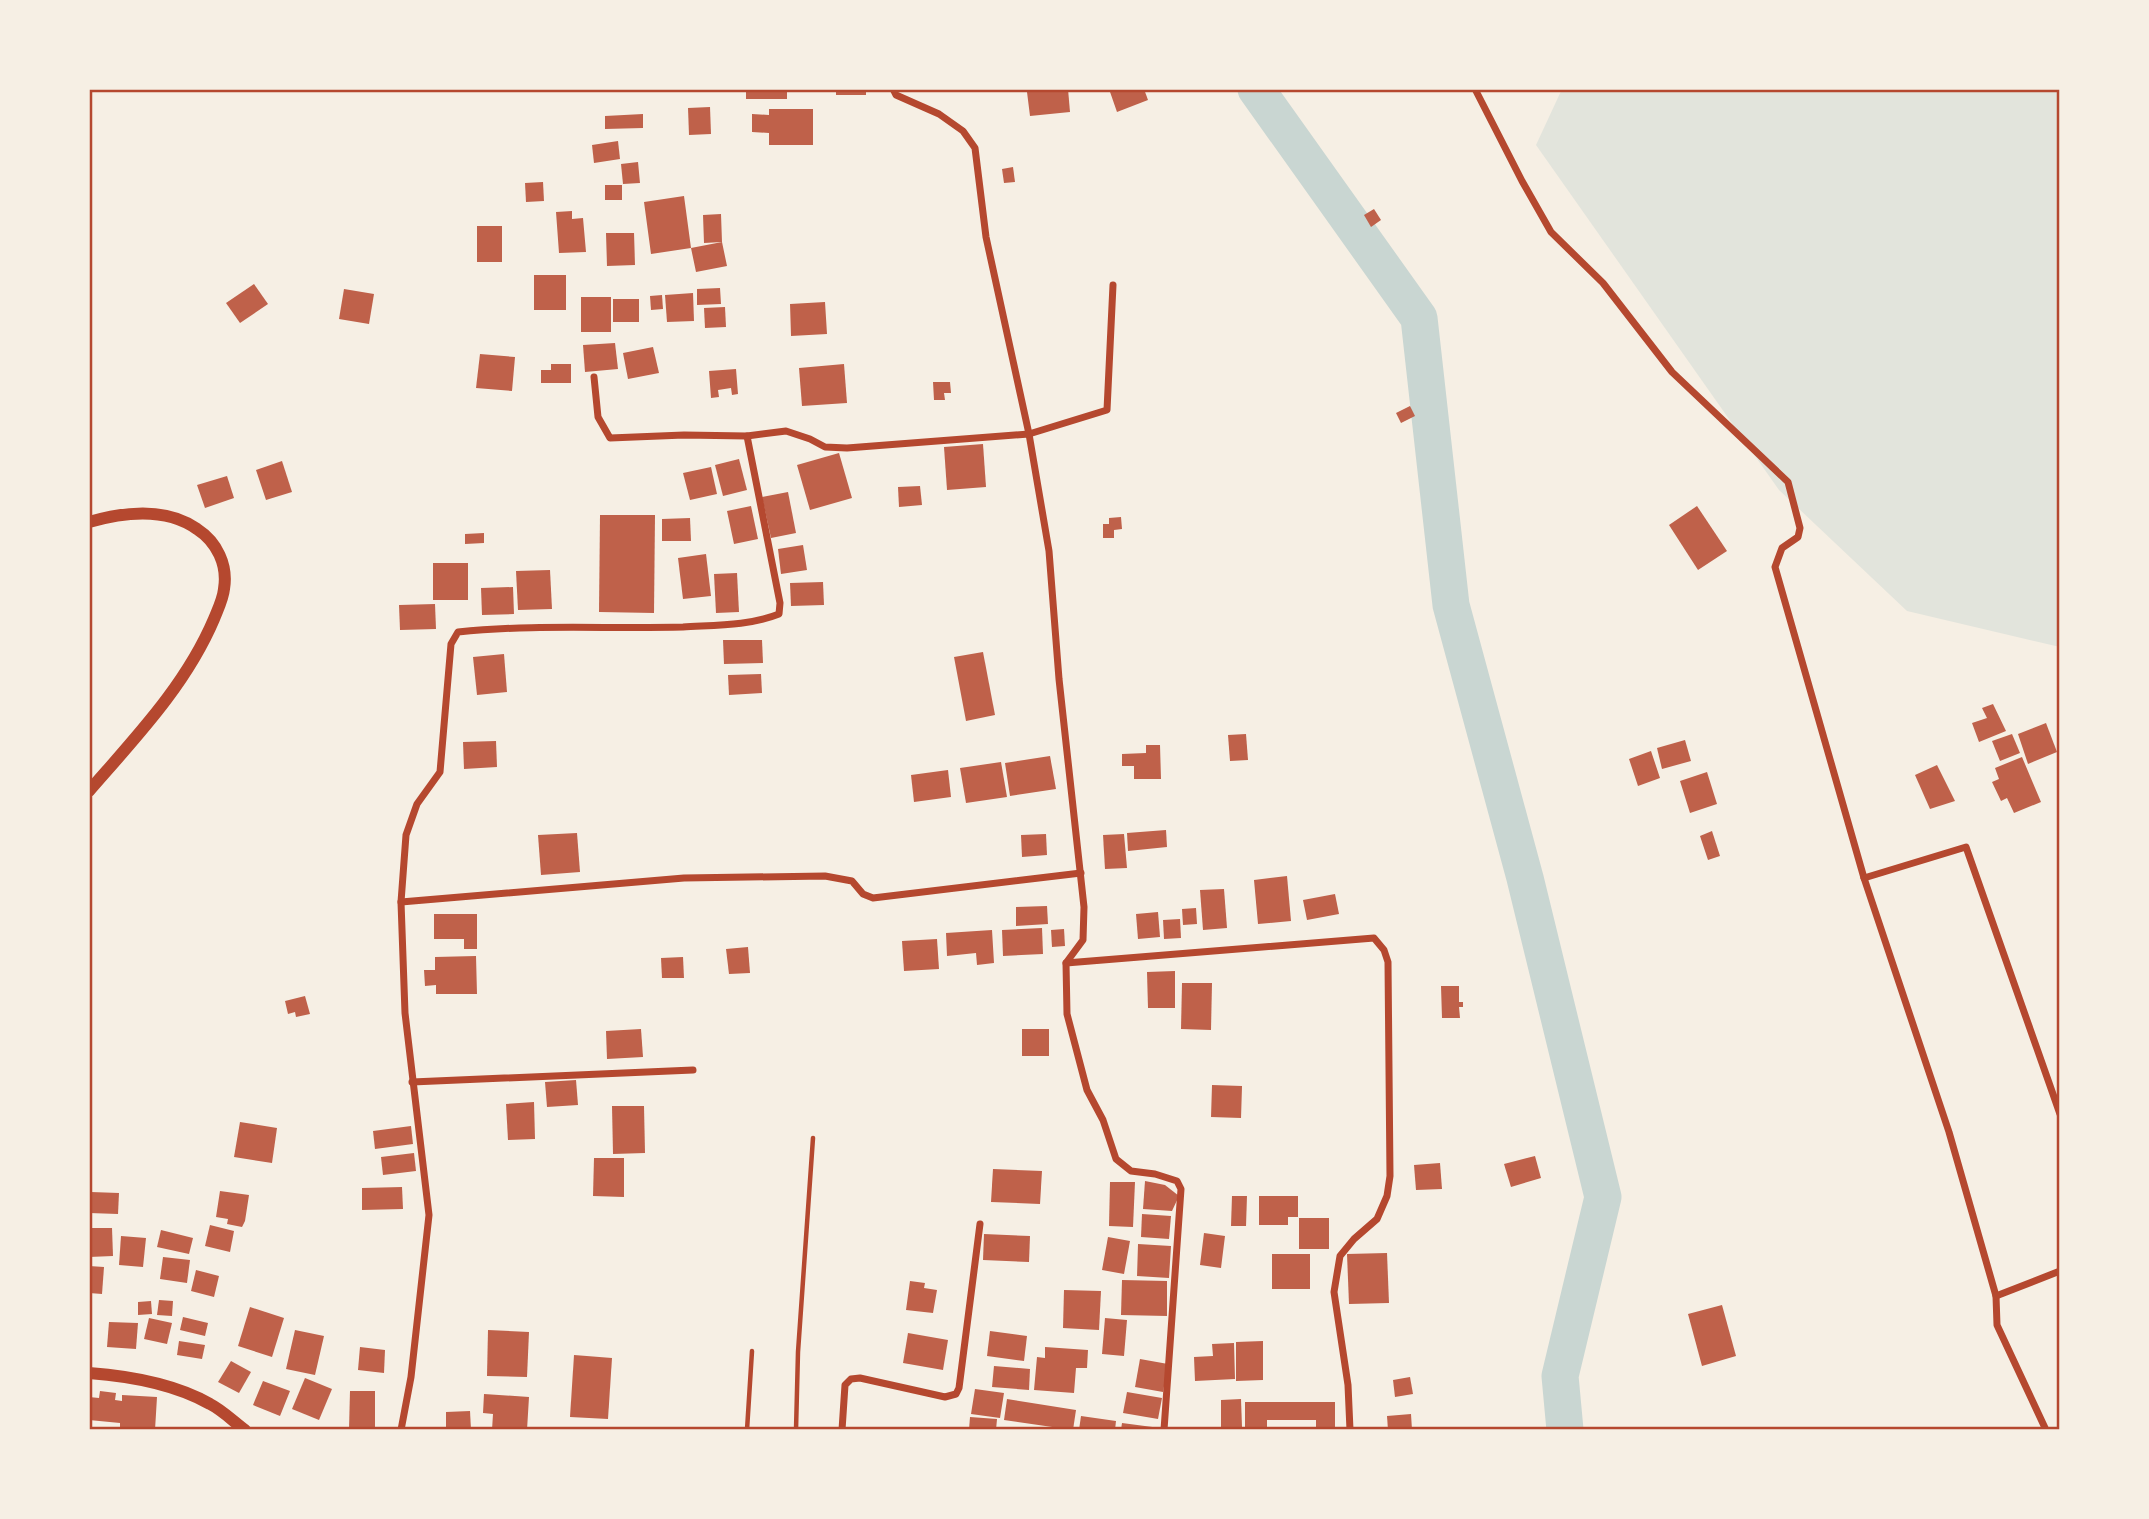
<svg xmlns="http://www.w3.org/2000/svg" width="2149" height="1519" font-family="'Nunito Sans',sans-serif">
	<rect width="100%" height="100%" fill="#f6efe4"/>
	<!-- green -->
	<polygon fill="#e2e4dc" points="1562,89 2060,89 2060,647 1907,611 1779,490 1536,145"/>
	<g fill="none" stroke-linecap="round" stroke-linejoin="round">
		<!-- river -->
		<polyline stroke="#c9d6d2" stroke-width="37" points="1256,89 1419,318 1451,605 1525,878 1603,1197 1560,1376 1565,1430"/>
	</g>
	<!-- building -->
	<g fill="#bf614a">
		<rect x="746" y="89" width="41" height="10"/>
		<rect x="836" y="89" width="30" height="6"/>
		<polygon points="1068,89 1070,112 1030,116 1027,92"/>
		<polygon points="1109,89 1144,89 1148,100 1117,112"/>
		<polygon points="710,107 711,134 689,135 688,108"/>
		<polygon points="769,109 813,109 813,145 769,145 769,133 752,132 752,114 769,115"/>
		<polygon points="643,114 643,128 605,129 605,116"/>
		<polygon points="618,141 620,159 594,163 592,145"/>
		<polygon points="638,162 640,183 623,184 621,164"/>
		<polygon points="1013,167 1015,182 1004,183 1002,169"/>
		<polygon points="543,182 544,201 526,202 525,183"/>
		<rect x="605" y="185" width="17" height="15"/>
		<polygon points="684,196 691,248 722,242 704,243 703,215 721,214 722,242 727,266 696,272 691,248 651,254 644,202"/>
		<polygon points="1374,209 1381,220 1371,227 1364,215"/>
		<polygon points="572,211 572,219 583,218 586,252 559,253 556,212"/>
		<rect x="477" y="226" width="25" height="36"/>
		<polygon points="606,233 634,233 635,265 607,266"/>
		<rect x="534" y="275" width="32" height="35"/>
		<polygon points="254,284 268,304 240,323 226,303"/>
		<polygon points="720,288 721,304 697,305 697,289"/>
		<polygon points="344,289 374,294 369,324 339,319"/>
		<polygon points="693,293 694,321 667,322 665,295"/>
		<polygon points="662,295 663,309 651,310 650,296"/>
		<rect x="581" y="297" width="30" height="35"/>
		<rect x="613" y="299" width="26" height="23"/>
		<polygon points="825,302 827,334 791,336 790,304"/>
		<polygon points="725,307 726,327 705,328 704,308"/>
		<polygon points="615,343 618,369 585,372 583,345"/>
		<polygon points="653,347 659,373 628,379 623,353"/>
		<polygon points="480,354 515,357 512,391 476,388"/>
		<polygon points="551,364 571,364 571,383 541,383 541,370 551,370"/>
		<polygon points="844,364 847,403 802,406 799,368"/>
		<polygon points="736,369 738,394 732,395 731,388 718,390 719,397 711,398 709,371"/>
		<polygon points="933,382 950,382 951,393 944,393 945,400 934,400"/>
		<polygon points="1410,406 1415,416 1401,423 1396,413"/>
		<polygon points="983,444 986,487 947,490 944,447"/>
		<polygon points="839,453 852,498 810,510 797,465"/>
		<polygon points="739,459 747,490 723,496 715,465"/>
		<polygon points="282,461 292,492 266,500 256,470"/>
		<polygon points="711,467 717,494 690,500 683,473"/>
		<polygon points="227,476 234,498 205,508 197,485"/>
		<polygon points="920,486 922,505 899,507 898,487"/>
		<polygon points="788,492 796,533 771,538 762,497"/>
		<polygon points="751,506 758,539 734,544 727,511"/>
		<polygon points="1697,506 1727,551 1698,570 1669,525"/>
		<polygon points="600,515 655,515 654,613 599,612"/>
		<polygon points="1121,517 1122,529 1114,530 1114,538 1103,538 1103,524 1109,524 1109,518"/>
		<polygon points="690,518 691,541 662,541 662,519"/>
		<polygon points="484,533 484,543 465,544 465,534"/>
		<polygon points="803,545 807,570 781,574 778,549"/>
		<polygon points="706,554 711,596 683,599 678,558"/>
		<rect x="433" y="563" width="35" height="37"/>
		<polygon points="550,570 552,609 518,610 516,571"/>
		<polygon points="737,573 739,612 716,613 714,574"/>
		<polygon points="823,582 824,605 791,606 790,583"/>
		<polygon points="513,587 514,614 482,615 481,588"/>
		<polygon points="435,604 436,629 400,630 399,605"/>
		<polygon points="723,640 762,640 763,663 724,664"/>
		<polygon points="983,652 995,715 966,721 954,657"/>
		<polygon points="504,654 507,692 477,695 473,657"/>
		<polygon points="761,674 762,693 729,695 728,675"/>
		<polygon points="1993,704 2006,731 1979,742 1972,723 1987,718 1982,708"/>
		<polygon points="2046,723 2057,752 2028,764 2018,734"/>
		<polygon points="1246,734 1248,760 1230,761 1228,735"/>
		<polygon points="2012,734 2020,753 2000,761 1992,741"/>
		<polygon points="1685,740 1691,761 1662,769 1657,748"/>
		<polygon points="496,741 497,767 464,769 463,742"/>
		<polygon points="1146,745 1160,745 1161,779 1134,779 1134,766 1122,766 1122,754 1146,753"/>
		<polygon points="1651,751 1660,778 1638,786 1629,759"/>
		<polygon points="1050,756 1056,789 1010,796 1005,763"/>
		<polygon points="2022,757 2041,802 2014,813 2007,798 2001,801 1992,782 1999,779 1995,768"/>
		<polygon points="1001,762 1007,797 966,803 960,768"/>
		<polygon points="1937,765 1955,801 1930,809 1915,775"/>
		<polygon points="948,770 951,797 914,802 911,775"/>
		<polygon points="1707,772 1717,804 1690,813 1680,781"/>
		<polygon points="1166,830 1167,847 1128,851 1127,833"/>
		<polygon points="1712,831 1720,856 1708,860 1700,836"/>
		<polygon points="577,833 580,872 541,875 538,835"/>
		<polygon points="1046,834 1047,855 1022,857 1021,835"/>
		<polygon points="1124,834 1127,868 1105,869 1103,835"/>
		<polygon points="1287,876 1291,921 1258,924 1254,880"/>
		<polygon points="1224,889 1227,928 1203,930 1200,890"/>
		<polygon points="1335,894 1339,914 1307,920 1303,900"/>
		<polygon points="1047,906 1048,924 1016,926 1016,907"/>
		<polygon points="1196,908 1197,924 1183,925 1182,909"/>
		<polygon points="1158,912 1160,937 1138,939 1136,914"/>
		<polygon points="434,914 477,914 477,949 464,949 464,939 434,939"/>
		<polygon points="1180,919 1181,938 1164,939 1163,920"/>
		<polygon points="1042,928 1043,954 1003,956 1002,930"/>
		<polygon points="1064,929 1065,946 1052,947 1051,930"/>
		<polygon points="992,930 994,963 977,965 976,953 947,956 946,933"/>
		<polygon points="937,939 939,969 904,971 902,941"/>
		<polygon points="748,947 750,973 729,974 726,949"/>
		<polygon points="476,956 477,994 436,994 436,985 425,986 424,970 435,970 435,957"/>
		<polygon points="683,957 684,978 662,978 661,958"/>
		<polygon points="1175,971 1175,1008 1148,1008 1147,972"/>
		<polygon points="1182,983 1212,983 1211,1030 1181,1029"/>
		<polygon points="1441,986 1459,986 1459,1002 1463,1002 1463,1007 1459,1007 1460,1018 1442,1018"/>
		<polygon points="305,996 310,1014 296,1017 295,1012 288,1014 285,1001"/>
		<polygon points="641,1029 643,1057 607,1059 606,1031"/>
		<rect x="1022" y="1029" width="27" height="27"/>
		<polygon points="576,1080 578,1105 547,1107 545,1082"/>
		<polygon points="1212,1085 1242,1086 1241,1118 1211,1117"/>
		<polygon points="534,1102 535,1139 508,1140 506,1104"/>
		<polygon points="612,1106 644,1106 645,1153 613,1154"/>
		<polygon points="240,1122 277,1128 272,1163 234,1157"/>
		<polygon points="411,1126 413,1144 375,1149 373,1131"/>
		<polygon points="414,1153 416,1171 383,1175 381,1157"/>
		<polygon points="1535,1156 1541,1178 1511,1187 1504,1164"/>
		<polygon points="594,1158 624,1158 624,1197 593,1196"/>
		<polygon points="1440,1163 1442,1189 1416,1190 1414,1165"/>
		<polygon points="993,1169 1042,1171 1040,1204 991,1202"/>
		<polygon points="1145,1181 1165,1185 1179,1196 1172,1211 1143,1209"/>
		<polygon points="1110,1182 1135,1182 1133,1227 1109,1226"/>
		<polygon points="402,1187 403,1209 362,1210 362,1188"/>
		<polygon points="220,1191 249,1195 245,1221 242,1227 227,1224 228,1219 216,1217"/>
		<polygon points="91,1192 119,1193 118,1214 89,1213 89,1194"/>
		<polygon points="1232,1196 1247,1196 1246,1226 1231,1226"/>
		<polygon points="1259,1196 1298,1196 1298,1217 1288,1217 1288,1225 1259,1225"/>
		<polygon points="1142,1214 1171,1216 1169,1239 1141,1237"/>
		<rect x="1299" y="1218" width="30" height="31"/>
		<polygon points="210,1225 234,1231 230,1252 205,1246"/>
		<polygon points="89,1228 112,1228 113,1256 89,1257"/>
		<polygon points="161,1230 193,1238 189,1254 157,1247"/>
		<polygon points="1204,1233 1225,1236 1221,1268 1200,1265"/>
		<polygon points="984,1234 1030,1236 1029,1262 983,1260"/>
		<polygon points="121,1236 146,1238 143,1267 119,1265"/>
		<polygon points="1108,1237 1130,1241 1124,1274 1102,1270"/>
		<polygon points="1138,1244 1171,1246 1169,1278 1137,1276"/>
		<polygon points="1387,1253 1389,1303 1349,1304 1347,1254"/>
		<rect x="1272" y="1254" width="38" height="35"/>
		<polygon points="163,1257 190,1260 187,1283 160,1279"/>
		<polygon points="89,1266 104,1267 102,1294 89,1293"/>
		<polygon points="196,1270 219,1276 214,1297 191,1291"/>
		<polygon points="1122,1280 1167,1281 1167,1316 1121,1315"/>
		<polygon points="910,1281 925,1283 924,1288 937,1290 933,1313 906,1310"/>
		<polygon points="1064,1290 1101,1291 1099,1330 1063,1328"/>
		<polygon points="159,1300 173,1301 172,1316 157,1315"/>
		<polygon points="151,1301 152,1314 138,1315 138,1302"/>
		<polygon points="1722,1305 1736,1356 1702,1366 1688,1314"/>
		<polygon points="250,1307 284,1318 272,1357 238,1346"/>
		<polygon points="183,1317 208,1323 205,1336 180,1330"/>
		<polygon points="149,1318 172,1323 167,1344 144,1339"/>
		<polygon points="1105,1318 1127,1320 1124,1356 1102,1354"/>
		<polygon points="109,1322 138,1323 136,1349 107,1347"/>
		<polygon points="295,1330 324,1336 315,1375 286,1369"/>
		<polygon points="488,1330 529,1332 527,1377 487,1376"/>
		<polygon points="990,1331 1027,1336 1024,1361 987,1356"/>
		<polygon points="908,1333 948,1340 943,1370 903,1363"/>
		<polygon points="179,1341 205,1345 202,1359 177,1355"/>
		<polygon points="1263,1341 1263,1380 1236,1381 1236,1342"/>
		<polygon points="1234,1343 1235,1379 1195,1381 1194,1357 1213,1356 1212,1344"/>
		<polygon points="360,1347 385,1350 384,1373 358,1370"/>
		<polygon points="1045,1347 1088,1350 1087,1368 1076,1368 1074,1393 1034,1390 1037,1357 1045,1358"/>
		<polygon points="574,1355 612,1358 608,1419 570,1417"/>
		<polygon points="1140,1359 1168,1364 1163,1392 1135,1387"/>
		<polygon points="231,1361 251,1372 239,1393 218,1382"/>
		<polygon points="994,1366 1030,1369 1029,1390 992,1387"/>
		<polygon points="1410,1377 1413,1394 1395,1397 1393,1380"/>
		<polygon points="305,1378 332,1389 319,1420 292,1409"/>
		<polygon points="263,1381 290,1391 280,1416 253,1405"/>
		<polygon points="975,1389 1004,1393 1000,1418 971,1414"/>
		<polygon points="100,1391 116,1393 115,1400 122,1401 122,1395 157,1397 155,1430 120,1430 120,1423 89,1420 89,1397 99,1398"/>
		<polygon points="350,1391 375,1391 375,1430 349,1430"/>
		<polygon points="1127,1392 1162,1398 1158,1419 1123,1413"/>
		<polygon points="484,1394 529,1397 527,1430 492,1430 493,1414 483,1413"/>
		<polygon points="1007,1399 1076,1410 1073,1430 1004,1420"/>
		<polygon points="1241,1399 1242,1427 1221,1427 1221,1400"/>
		<polygon points="1245,1402 1335,1402 1335,1430 1316,1430 1316,1420 1267,1420 1267,1429 1245,1429"/>
		<polygon points="470,1411 471,1430 446,1430 446,1412"/>
		<polygon points="1411,1414 1412,1430 1388,1430 1387,1416"/>
		<polygon points="1081,1416 1116,1421 1115,1430 1079,1430"/>
		<polygon points="970,1417 997,1419 996,1430 969,1430"/>
		<polygon points="1122,1423 1160,1428 1160,1430 1121,1430"/>
	</g>
	<g fill="none" stroke-linecap="round" stroke-linejoin="round">
		<!-- service -->
		<g stroke="#b5482f" stroke-width="4.5">
			<polyline points="747,1430 752,1351"/>
			<polyline points="796,1430 798,1352 813,1138"/>
		</g>
		<!-- minor -->
		<g stroke="#b5482f" stroke-width="7">
			<polyline points="893,89 896,95 939,114 963,131 975,148 986,237 1029,434 1049,551 1059,679 1084,907 1083,940 1066,963 1067,1014 1087,1090 1103,1120 1116,1159 1131,1171 1155,1174 1177,1181 1181,1189 1164,1430"/>
			<polyline points="1475,89 1522,181 1551,232 1603,283 1672,372 1788,482 1800,528 1798,537 1782,548 1775,567 1864,878 1949,1132 1996,1296 1997,1325 2046,1430"/>
			<polyline points="594,377 598,417 610,438 684,435 747,436 786,431 810,439 825,447 847,448 1029,434 1107,410 1113,285"/>
			<polyline points="1864,878 1966,847 2060,1114"/>
			<polyline points="401,902 684,878 825,876 852,881 863,894 873,898 1081,873"/>
			<polyline points="1066,963 1374,938 1384,950 1388,962 1390,1176 1387,1196 1377,1219 1354,1239 1340,1256 1334,1292 1348,1385 1350,1430"/>
			<polyline points="412,1082 693,1070"/>
			<polyline points="1996,1296 2060,1271"/>
			<path d="M401,1430L411,1377L429,1215L405,1013L401,902L406,835L417,804L440,772L451,644L458,632C533,624 608,629 683,627C714,625 749,626 779,614L780,603L747,436"/>
			<polyline points="842,1430 845,1385 851,1379 860,1378 945,1397 956,1394 959,1388 980,1224"/>
		</g>
		<!-- secondary -->
		<g stroke="#b5482f" stroke-width="12">
			<path d="M89,522C124,512 166,507 197,529C217,542 228,565 224,589C223,599 218,609 214,619C186,685 136,737 89,791"/>
			<path d="M89,1373C129,1376 175,1384 210,1404C222,1410 233,1421 245,1430"/>
		</g>
	</g>
	<!-- border -->
	<rect width="2149" height="1519" fill="none" stroke="#f6efe4" stroke-width="182"/>
	<rect x="91" y="91" width="1967" height="1337" fill="none" stroke="#b5482f" stroke-width="2.5"/>
</svg>
